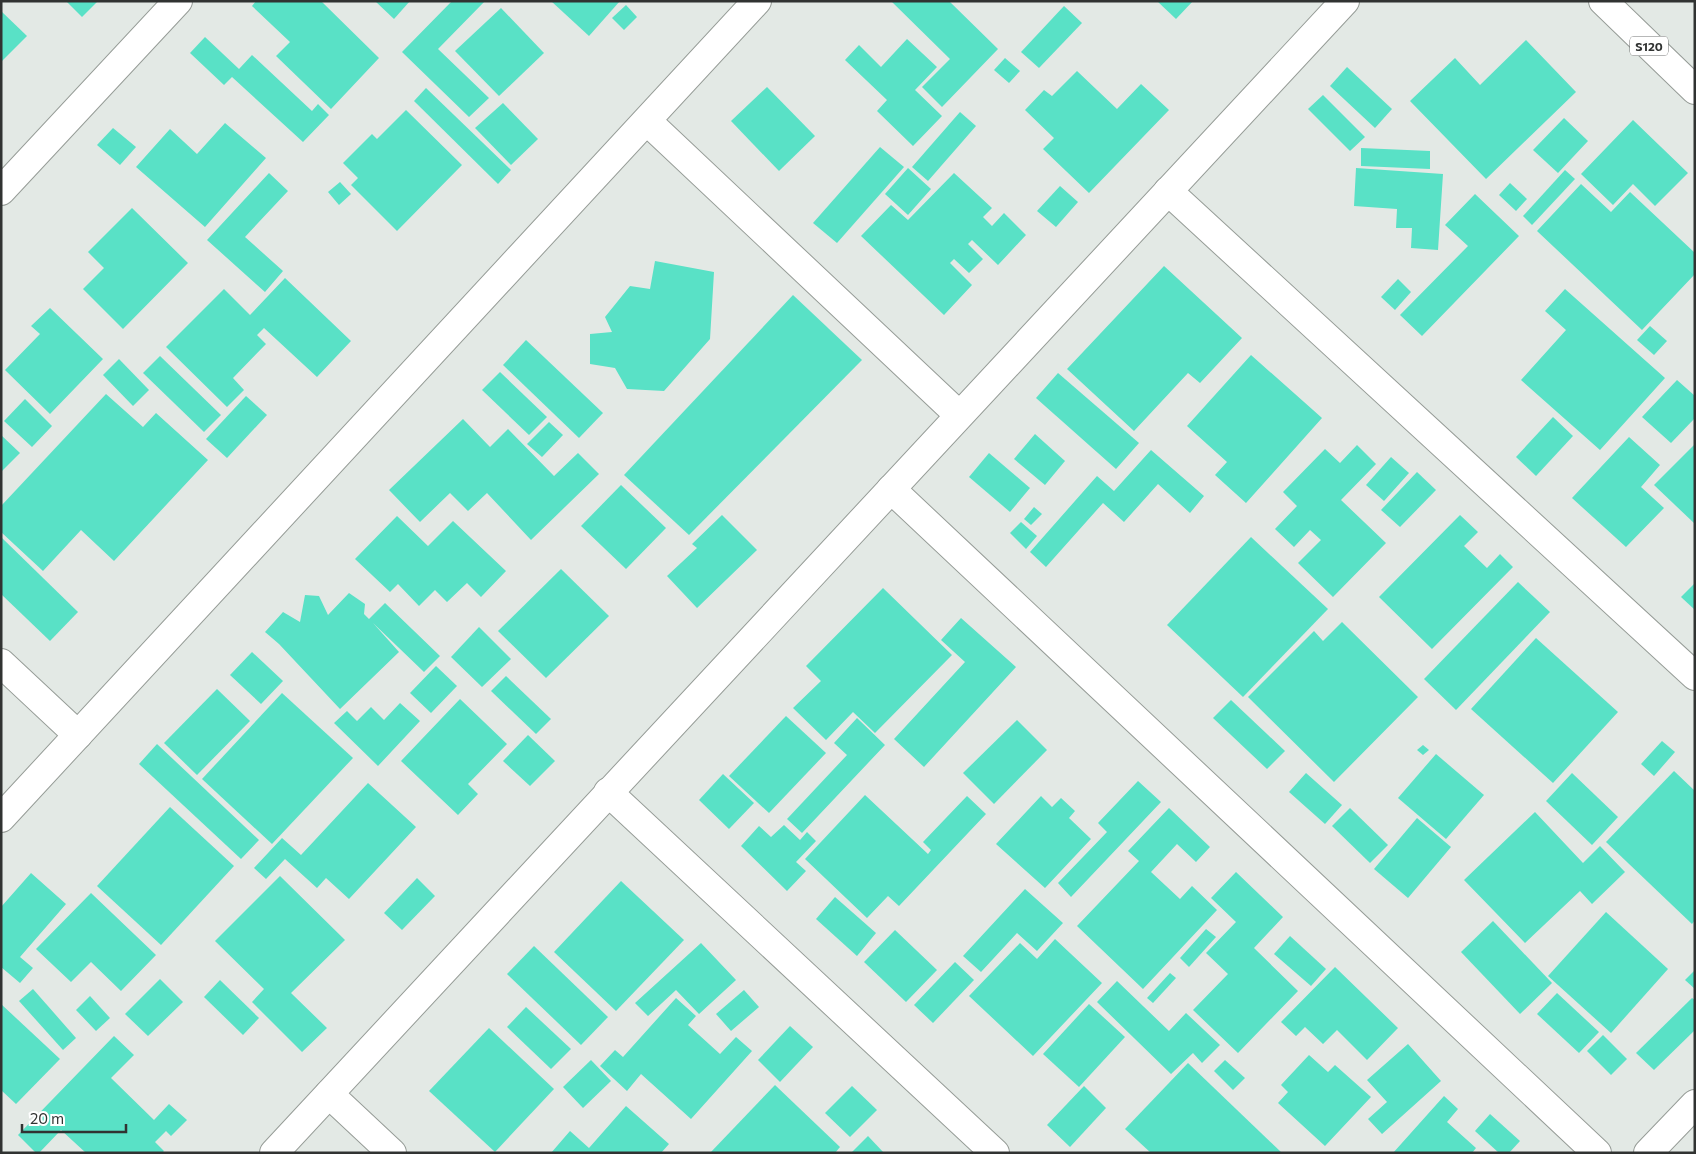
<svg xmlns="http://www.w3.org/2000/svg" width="1696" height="1154" font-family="Commissioner,sans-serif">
	<rect width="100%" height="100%" fill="#e3e9e5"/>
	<!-- building -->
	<g fill="#59e1c6">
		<polygon points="66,1 98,1 82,17"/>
		<polygon points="256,1 321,1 379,58 331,109 276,56 290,42 252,6"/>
		<polygon points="375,1 410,1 394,19"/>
		<polygon points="452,1 485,1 438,49 489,98 469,117 402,52"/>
		<polygon points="551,1 620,1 589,36"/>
		<polygon points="891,1 949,1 998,49 942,107 922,87 950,59"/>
		<polygon points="1157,1 1193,1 1176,19"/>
		<polygon points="626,5 637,17 624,30 612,18"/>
		<polygon points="1064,6 1082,23 1039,68 1021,52"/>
		<polygon points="501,8 544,53 499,96 455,51"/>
		<polygon points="1,11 27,36 1,62"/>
		<polygon points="205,37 239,69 252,55 312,111 318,104 329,115 303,142 232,77 224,85 190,53"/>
		<polygon points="907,39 937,67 915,90 942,116 913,146 877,111 887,100 845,60 859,45 881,67"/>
		<polygon points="1526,40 1576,92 1486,179 1410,101 1455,58 1480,85"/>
		<polygon points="1005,58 1020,71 1009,83 994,70"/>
		<polygon points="1347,67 1392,109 1375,128 1330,86"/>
		<polygon points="1077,71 1117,109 1141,84 1169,110 1089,193 1043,149 1054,138 1025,110 1044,90 1052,96"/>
		<polygon points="767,87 815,136 779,171 731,121"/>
		<polygon points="426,88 511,170 498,184 414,101"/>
		<polygon points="1323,95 1365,137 1350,151 1308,109"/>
		<polygon points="503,103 538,139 511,165 475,128"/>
		<polygon points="406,110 462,165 397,231 351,185 358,178 343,163 372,134 377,139"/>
		<polygon points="960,112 976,126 928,181 912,167"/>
		<polygon points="1564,118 1588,141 1558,173 1533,150"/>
		<polygon points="1633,120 1688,173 1655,206 1633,184 1613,205 1581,174"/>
		<polygon points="225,123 266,158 205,227 136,167 170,129 197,154"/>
		<polygon points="113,128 136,147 120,165 97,145"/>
		<polygon points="880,147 904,167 837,243 813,223"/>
		<polygon points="1361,148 1430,151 1430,169 1361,166"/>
		<polygon points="908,168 931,189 908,215 885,194"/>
		<polygon points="1356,168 1443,174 1438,250 1411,248 1412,228 1396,228 1397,209 1354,206"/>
		<polygon points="1565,170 1575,179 1532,225 1523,216"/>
		<polygon points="269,173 288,191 245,237 283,271 265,292 207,240"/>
		<polygon points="954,173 992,208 983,217 992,226 1004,213 1026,235 998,265 972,240 968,244 983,259 969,273 954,259 950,263 972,285 944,315 861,236 891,205 908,220"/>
		<polygon points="340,182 351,194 339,205 328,192"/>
		<polygon points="1510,183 1527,199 1516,211 1499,195"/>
		<polygon points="1581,184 1611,212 1630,192 1695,253 1695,274 1642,330 1537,231"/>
		<polygon points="1060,186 1078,202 1056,227 1037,211"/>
		<polygon points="1475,194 1519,236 1422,336 1400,315 1468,246 1445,225"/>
		<polygon points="132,208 188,263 123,329 83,289 104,268 88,252"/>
		<polygon points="655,261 714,272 710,339 664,391 627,389 615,368 590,364 590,334 612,332 605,317 630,286 650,289"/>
		<polygon points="1164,266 1242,338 1200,383 1188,373 1134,431 1067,369"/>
		<polygon points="285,278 351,341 317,377 264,328 257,335 266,344 233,378 244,390 227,407 166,347 224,289 250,315"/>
		<polygon points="1398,279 1411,292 1395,310 1381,297"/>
		<polygon points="1565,289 1665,378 1600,450 1521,380 1566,330 1545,311"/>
		<polygon points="793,295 862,360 689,535 624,475"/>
		<polygon points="50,308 103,359 50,414 5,370 40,334 31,326"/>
		<polygon points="1650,326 1667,341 1654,355 1637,340"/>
		<polygon points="526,340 603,413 579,438 503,365"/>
		<polygon points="1251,355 1322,418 1246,503 1215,475 1227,462 1187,426"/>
		<polygon points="160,356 221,415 204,432 143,373"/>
		<polygon points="119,359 149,390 133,406 103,375"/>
		<polygon points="500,372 547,417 529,435 482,390"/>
		<polygon points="1058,373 1139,443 1116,469 1036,398"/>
		<polygon points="1677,380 1695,396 1695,418 1671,443 1642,417"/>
		<polygon points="106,394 143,427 156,413 208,460 114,561 81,530 43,571 1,532 1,506"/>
		<polygon points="246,396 267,415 227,458 206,439"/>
		<polygon points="25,399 52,426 32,447 4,421"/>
		<polygon points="1553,417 1573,436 1536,476 1516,457"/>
		<polygon points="463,419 490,447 508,429 554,476 578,453 599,474 531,540 487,493 468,511 450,493 420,522 389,490"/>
		<polygon points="549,422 563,435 542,457 527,444"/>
		<polygon points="1035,434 1065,461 1045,485 1014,459"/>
		<polygon points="1,435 20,453 1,472"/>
		<polygon points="1629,437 1660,465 1641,487 1664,508 1626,547 1572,498"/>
		<polygon points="1695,444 1695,524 1654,485"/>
		<polygon points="1357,445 1376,464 1341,500 1386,543 1333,597 1298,563 1321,540 1310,530 1294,547 1275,529 1297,506 1283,492 1325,449 1340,463"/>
		<polygon points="1151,450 1204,496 1190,513 1158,484 1124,522 1103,503 1046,567 1030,552 1097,476 1114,491"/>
		<polygon points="989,453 1030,488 1010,512 969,477"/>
		<polygon points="1391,457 1409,473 1384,501 1366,485"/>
		<polygon points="1417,472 1436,490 1400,527 1381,510"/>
		<polygon points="621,485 666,528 626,569 581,526"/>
		<polygon points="1034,507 1042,514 1031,525 1024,519"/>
		<polygon points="722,515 757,550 697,608 667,576 697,548 692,544"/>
		<polygon points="1460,515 1478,532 1464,546 1487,568 1500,554 1513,567 1432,649 1379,597"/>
		<polygon points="397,516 428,546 453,521 506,571 481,597 467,583 447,602 435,590 419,606 398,584 390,592 355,559"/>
		<polygon points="1021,522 1037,536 1026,549 1010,533"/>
		<polygon points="1,537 78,612 50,641 1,594"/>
		<polygon points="1251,537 1328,609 1243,697 1167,625"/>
		<polygon points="561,569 609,616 546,678 498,631"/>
		<polygon points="1518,582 1550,612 1456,710 1424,679"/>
		<polygon points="1695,583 1695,610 1681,597"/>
		<polygon points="883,588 952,655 875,733 853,712 826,740 793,708 821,681 806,666"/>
		<polygon points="349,593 365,604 364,614 369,619 385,603 440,656 424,672 373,623 399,652 340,709 279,644 265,632 283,612 300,622 305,595 319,596 328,615"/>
		<polygon points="961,618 1016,667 924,767 894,739 965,662 941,640"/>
		<polygon points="1342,622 1418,697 1334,782 1248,697 1314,631 1323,641"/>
		<polygon points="479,627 511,659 482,687 451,657"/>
		<polygon points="1536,638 1618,712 1553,783 1471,709"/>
		<polygon points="252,652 283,681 261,704 230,675"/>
		<polygon points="436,666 457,686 431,713 410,693"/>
		<polygon points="506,676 551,719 536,734 491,691"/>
		<polygon points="217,689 250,721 197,775 164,743"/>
		<polygon points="282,693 353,758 272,844 202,779"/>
		<polygon points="460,699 507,744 468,784 478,794 458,815 401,761"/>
		<polygon points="1231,700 1285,751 1267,769 1213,718"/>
		<polygon points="400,703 420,721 378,766 334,723 347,711 357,721 371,707 384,720"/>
		<polygon points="786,716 826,753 769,813 729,776"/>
		<polygon points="857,718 885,745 802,833 787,819 847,755 834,743"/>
		<polygon points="1017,720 1047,750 994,804 963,773"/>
		<polygon points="528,735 555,761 530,786 503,761"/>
		<polygon points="1662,741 1675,752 1654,776 1641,764"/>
		<polygon points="157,744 259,840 241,859 139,764"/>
		<polygon points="1423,745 1429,750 1423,755 1417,750"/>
		<polygon points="1436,754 1484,795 1446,839 1398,798"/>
		<polygon points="1674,771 1695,791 1695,920 1692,924 1606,842"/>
		<polygon points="1306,773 1342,805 1325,824 1289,792"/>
		<polygon points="1572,773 1618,817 1592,845 1546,801"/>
		<polygon points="723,774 754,803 729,829 699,800"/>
		<polygon points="1138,781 1161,802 1071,897 1058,883 1107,832 1098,823"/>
		<polygon points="368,783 416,827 349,899 326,878 317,888 285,859 266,879 254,868 282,838 301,855"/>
		<polygon points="865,795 928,854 931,850 923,842 967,796 986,814 899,906 888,896 867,918 805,859"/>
		<polygon points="1041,796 1052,807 1061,798 1075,811 1069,818 1091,839 1045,888 996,844"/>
		<polygon points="170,807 234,866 161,945 97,886"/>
		<polygon points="1169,808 1210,847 1196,862 1177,844 1151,872 1180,899 1192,886 1217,910 1143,989 1077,926 1139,861 1128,851"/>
		<polygon points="1350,808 1388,845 1370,863 1332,826"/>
		<polygon points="1535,812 1583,863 1600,846 1625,872 1592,904 1580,891 1525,943 1464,880"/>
		<polygon points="1417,818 1451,847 1408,898 1374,869"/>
		<polygon points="784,825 800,840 807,832 816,841 796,862 806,871 787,891 741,846 759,826 771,837"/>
		<polygon points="1236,872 1283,917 1254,948 1298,991 1238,1053 1193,1010 1228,974 1206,953 1236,922 1211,898"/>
		<polygon points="31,873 66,904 20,957 33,968 20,983 1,967 1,907"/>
		<polygon points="280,876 345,940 291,993 327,1028 302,1052 252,1002 264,989 215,941"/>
		<polygon points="417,878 435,896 402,930 384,913"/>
		<polygon points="621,881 684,940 616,1011 554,952"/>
		<polygon points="1025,889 1063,923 1037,951 1017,933 981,972 963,956"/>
		<polygon points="91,893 156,955 121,991 91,962 71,982 36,949"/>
		<polygon points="835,897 876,933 857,956 816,919"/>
		<polygon points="1606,912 1668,969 1611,1033 1548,976"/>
		<polygon points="1493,921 1552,983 1520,1014 1461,952"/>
		<polygon points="1206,929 1216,937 1189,967 1180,958"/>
		<polygon points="895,930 937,970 906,1002 864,962"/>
		<polygon points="1290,936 1326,969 1311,986 1274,954"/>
		<polygon points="1055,939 1102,983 1033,1056 969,996 1020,943 1037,959"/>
		<polygon points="701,943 736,980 699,1014 676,990 648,1016 635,1003"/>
		<polygon points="534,946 608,1017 581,1045 507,974"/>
		<polygon points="955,962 974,980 933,1023 914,1005"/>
		<polygon points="1335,967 1398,1028 1367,1060 1337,1030 1323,1044 1305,1027 1296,1036 1281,1022"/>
		<polygon points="1695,970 1695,989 1685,980"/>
		<polygon points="1170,973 1176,978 1153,1003 1147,998"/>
		<polygon points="160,979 183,1002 148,1036 125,1014"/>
		<polygon points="220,980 259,1018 243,1035 204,997"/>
		<polygon points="1117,981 1169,1031 1186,1013 1220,1045 1202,1063 1193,1053 1171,1074 1097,1002"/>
		<polygon points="33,989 76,1038 63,1050 19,1001"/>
		<polygon points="744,990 759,1007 731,1031 716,1014"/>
		<polygon points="1557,993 1599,1032 1579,1053 1537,1014"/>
		<polygon points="90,996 110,1018 96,1031 76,1010"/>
		<polygon points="676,998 696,1016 688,1025 720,1054 736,1037 752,1051 691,1119 641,1074 627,1091 600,1066 615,1050 623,1057"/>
		<polygon points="1692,998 1695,1000 1695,1030 1654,1070 1636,1053"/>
		<polygon points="1,1004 60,1059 16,1104 1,1090"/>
		<polygon points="1089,1004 1125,1037 1079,1087 1043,1054"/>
		<polygon points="526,1007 571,1049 551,1069 507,1027"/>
		<polygon points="790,1026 813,1047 780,1082 758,1060"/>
		<polygon points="489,1028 554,1089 495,1152 429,1091"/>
		<polygon points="1603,1035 1627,1059 1611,1075 1587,1051"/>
		<polygon points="114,1036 134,1055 111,1078 154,1120 169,1104 187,1120 171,1136 166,1131 155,1142 164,1151 162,1153 86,1153 61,1130 39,1153 36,1153 18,1135"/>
		<polygon points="1408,1044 1441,1081 1382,1134 1368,1119 1387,1102 1367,1080"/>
		<polygon points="1309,1055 1328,1072 1335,1065 1371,1097 1325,1146 1278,1103 1288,1092 1281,1085"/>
		<polygon points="591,1060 611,1081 583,1108 563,1087"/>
		<polygon points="1225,1060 1245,1078 1233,1090 1214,1071"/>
		<polygon points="1188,1063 1282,1153 1151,1153 1125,1129"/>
		<polygon points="775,1085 840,1147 835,1153 710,1153"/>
		<polygon points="852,1086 877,1110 850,1137 825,1113"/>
		<polygon points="1084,1086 1106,1108 1070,1147 1047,1125"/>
		<polygon points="1444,1096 1458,1109 1447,1122 1476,1148 1472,1153 1393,1153"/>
		<polygon points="626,1106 669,1144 661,1153 551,1153 570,1131 589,1148"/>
		<polygon points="1490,1114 1520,1141 1509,1153 1499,1153 1475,1131"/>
		<polygon points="868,1136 884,1153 851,1153"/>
	</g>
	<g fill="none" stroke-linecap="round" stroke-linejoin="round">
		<!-- street casing -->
		<g stroke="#969c97" stroke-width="30">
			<g id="street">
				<polyline points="647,121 959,415"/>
				<polyline points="1,191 178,1"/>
				<polyline points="1168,191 1695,676"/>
				<polyline points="891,489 1597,1153"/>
				<polyline points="1,663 78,735"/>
				<polyline points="608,792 995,1153"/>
				<polyline points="1,818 757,1"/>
				<polyline points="329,1094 392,1153"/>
				<polyline points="274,1153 1345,1"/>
				<polyline points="1648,1153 1695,1104"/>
			</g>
		</g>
		<!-- primary casing -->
		<g stroke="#969c97" stroke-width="30">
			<polyline id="primary" points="1603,1 1695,90"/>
		</g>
		<!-- street -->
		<use href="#street" stroke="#fff" stroke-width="28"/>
		<!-- primary -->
		<use href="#primary" stroke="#fff" stroke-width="28"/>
	</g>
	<g text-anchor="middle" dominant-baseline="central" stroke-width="4.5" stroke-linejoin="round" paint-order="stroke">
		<!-- shield labels -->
		<rect fill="#fff" stroke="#6f7070" stroke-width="1" x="1630" y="36.5" width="38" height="19" rx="4"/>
		<g font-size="12" font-weight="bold" fill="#313332">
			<text x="1649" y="46">S120</text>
		</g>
	</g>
	<!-- border -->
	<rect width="1696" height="1154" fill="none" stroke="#313332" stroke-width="5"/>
	<!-- scale -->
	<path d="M22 1124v8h104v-8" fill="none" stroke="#313332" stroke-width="2.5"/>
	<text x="30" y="1124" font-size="15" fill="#313332" stroke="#ffffff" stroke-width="4" paint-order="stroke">20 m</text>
</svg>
